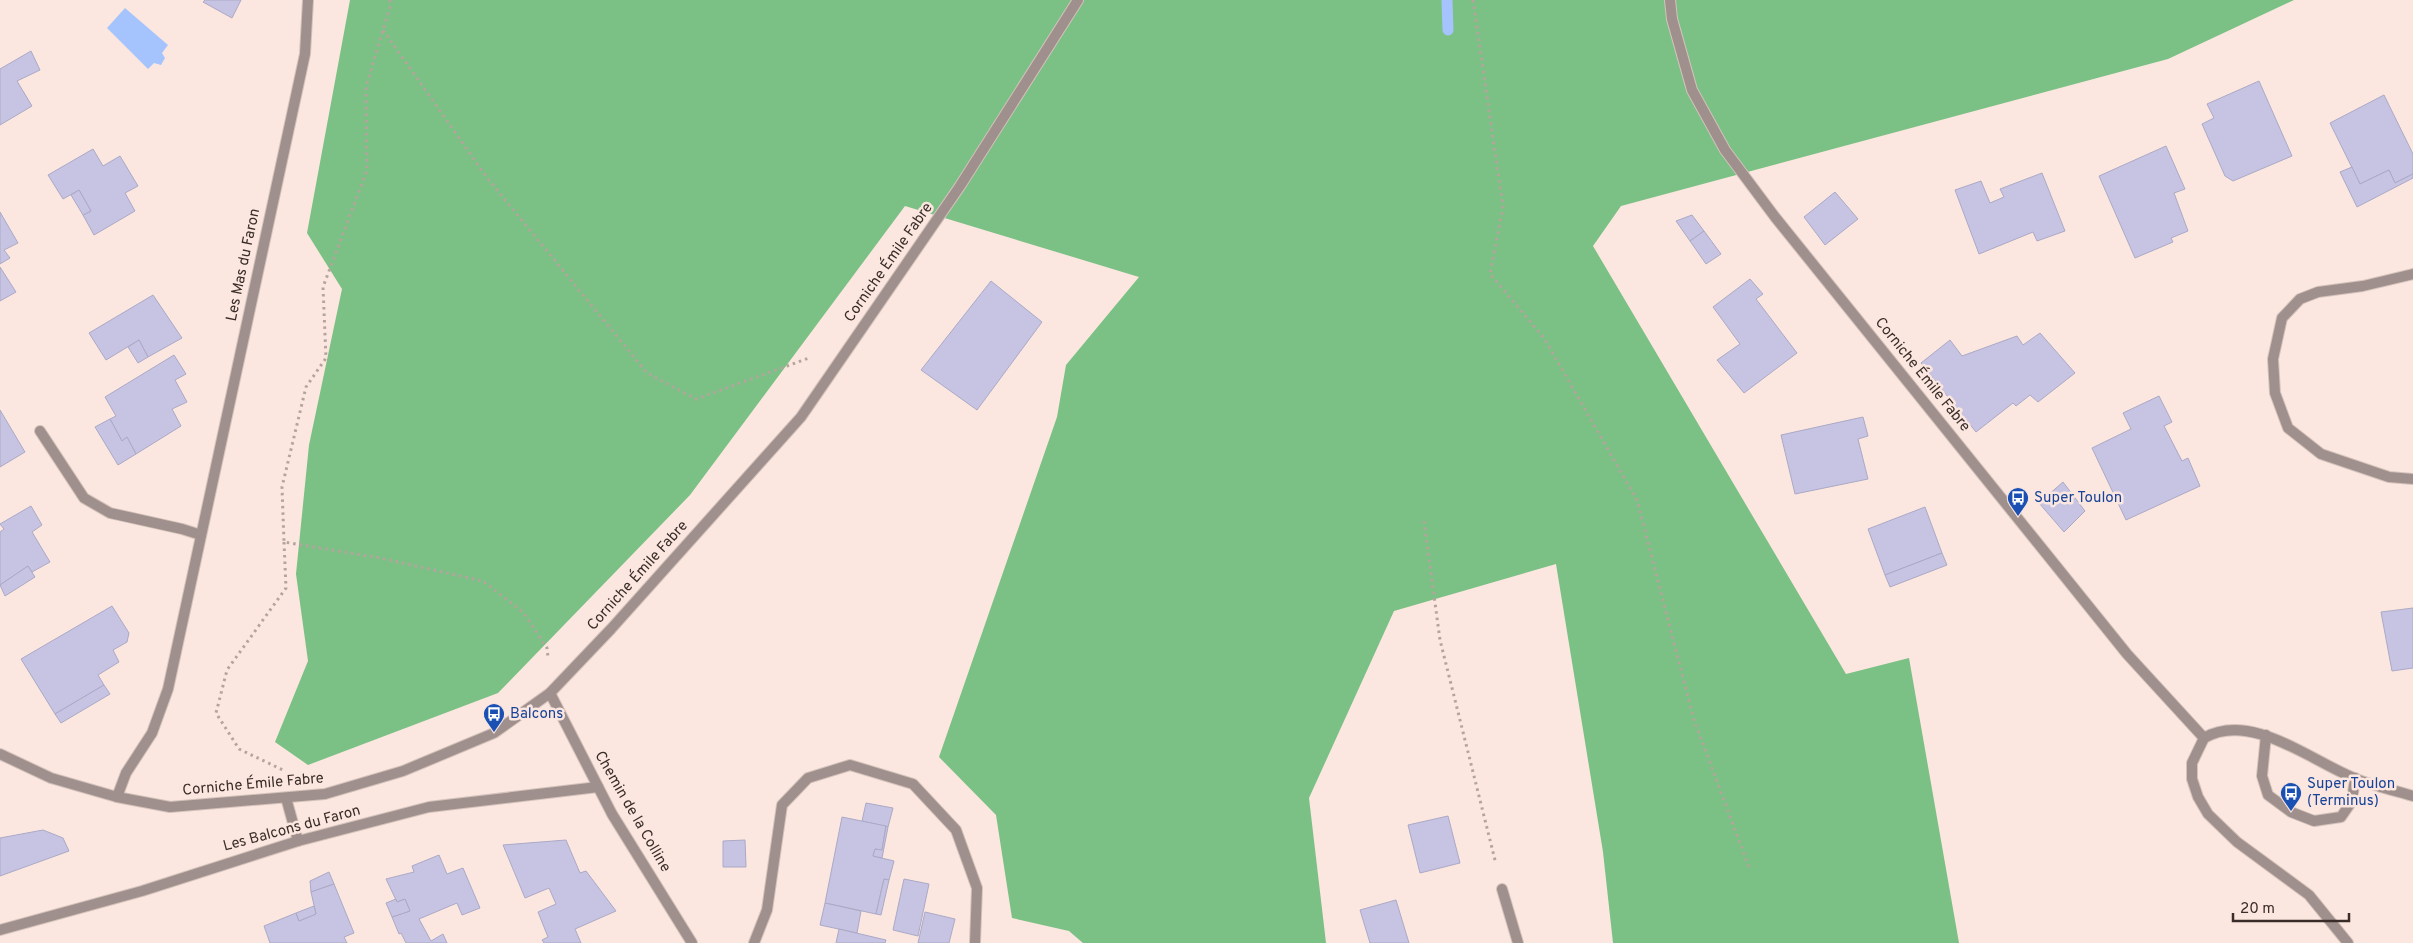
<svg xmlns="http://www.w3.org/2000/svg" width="2413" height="943" font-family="Overpass,sans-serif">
	<rect width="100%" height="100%" fill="#fbe7df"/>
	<!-- forest -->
	<polygon fill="#7bc084" points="350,0 2294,0 2168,59 1621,206 1593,246 1846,674 1909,658 1959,943 1613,943 1603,852 1556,564 1394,611 1309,798 1326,943 1083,943 1069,931 1012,918 996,815 939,757 1057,417 1066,365 1139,277 905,206 690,495 498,693 308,765 275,742 308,661 296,574 309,445 342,289 307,233"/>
	<!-- water -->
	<polygon fill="#a5c4fd" points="125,8 168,45 162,53 165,58 161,65 154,63 148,69 107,28"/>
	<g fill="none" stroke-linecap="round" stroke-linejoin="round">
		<!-- stream -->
		<polyline stroke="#a5c4fd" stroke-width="11" points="1447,0 1448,30"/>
	</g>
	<!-- building -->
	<g fill="#c6c4e2" stroke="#aba9c6">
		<polygon points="205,0 241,0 232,18 203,2"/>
		<polygon points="31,51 40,70 17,81 32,106 0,125 0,69"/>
		<polygon points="2259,81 2292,156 2233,181 2225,176 2202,124 2214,118 2207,104"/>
		<polygon points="2384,95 2413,154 2413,174 2395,183 2389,170 2360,184 2330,123"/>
		<polygon points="2166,146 2185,189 2174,193 2188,231 2171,238 2173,242 2135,258 2099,176"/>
		<polygon points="93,149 103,166 120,156 138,186 125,193 135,211 94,235 83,215 91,211 79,190 63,199 48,175"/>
		<polygon points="2352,167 2360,184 2389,170 2395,183 2413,174 2413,178 2357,207 2340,172"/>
		<polygon points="2042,173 2065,231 2037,241 2033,232 1979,254 1955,190 1981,181 1990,203 2004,197 2000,189"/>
		<polygon points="79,190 91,211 83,215 71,195"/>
		<polygon points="1835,192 1858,219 1825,245 1804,217"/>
		<polygon points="0,212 18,243 4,250 10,258 0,264"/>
		<polygon points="1692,215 1704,231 1690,241 1676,221"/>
		<polygon points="1704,231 1721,254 1706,264 1690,241"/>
		<polygon points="0,267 16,292 0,301"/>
		<polygon points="1750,279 1763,294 1756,299 1797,353 1744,393 1717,360 1740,344 1713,307"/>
		<polygon points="991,281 1042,322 977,410 921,370"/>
		<polygon points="153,295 182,338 148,357 139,340 106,360 89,333"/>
		<polygon points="2040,333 2075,373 2038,402 2030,395 2016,406 2013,403 1976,432 1921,363 1950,340 1962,356 2017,336 2023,345"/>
		<polygon points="139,340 148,357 138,363 128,347"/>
		<polygon points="174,355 186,374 175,380 187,402 172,409 181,426 136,454 127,437 122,441 110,419 116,416 105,397"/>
		<polygon points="2159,396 2172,422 2164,426 2182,461 2188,458 2200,486 2126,520 2092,448 2131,429 2123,413"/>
		<polygon points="0,410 25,452 0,467"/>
		<polygon points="1863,417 1868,436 1858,439 1868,479 1795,494 1781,435"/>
		<polygon points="110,419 122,441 127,437 136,454 118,465 95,427"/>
		<polygon points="2063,482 2085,511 2064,532 2039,503"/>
		<polygon points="31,506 42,525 32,532 50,562 32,572 28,566 0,585 0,532 4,529 0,524"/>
		<polygon points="1925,507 1942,553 1885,575 1868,529"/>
		<polygon points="1942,553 1947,565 1890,587 1885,575"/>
		<polygon points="28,566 35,577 5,596 0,585"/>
		<polygon points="112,606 129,633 127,642 113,650 119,662 98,675 104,685 55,714 21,659"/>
		<polygon points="2413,608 2413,668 2392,671 2381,612"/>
		<polygon points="104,685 110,694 61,723 55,714"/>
		<polygon points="866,803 893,808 888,827 862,821"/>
		<polygon points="1448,816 1460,863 1420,873 1408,825"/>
		<polygon points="842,817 886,826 882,850 875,849 873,856 894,861 889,880 884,879 876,914 825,903"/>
		<polygon points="886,826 888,827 882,858 873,856 875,849 882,850"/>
		<polygon points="43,830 63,838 69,851 0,876 0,838"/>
		<polygon points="566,840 580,873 586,871 616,911 575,929 581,943 544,943 542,940 548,937 538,912 556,904 549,888 525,898 503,845"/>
		<polygon points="745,840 746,867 723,867 723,841"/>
		<polygon points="439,855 447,874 463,868 480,908 462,915 457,903 419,919 431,941 443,934 447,943 406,943 401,933 399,934 392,917 410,911 405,899 397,902 386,879 414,872 412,866"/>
		<polygon points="329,872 334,884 311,892 310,881"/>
		<polygon points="884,879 889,880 881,915 876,914"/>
		<polygon points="904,879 929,884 918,936 893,930"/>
		<polygon points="334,884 354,933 344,937 347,943 270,943 264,926 296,913 299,921 316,914 311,892"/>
		<polygon points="396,899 397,902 405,899 410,911 392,917 386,903"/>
		<polygon points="1396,900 1409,943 1370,943 1360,910"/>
		<polygon points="825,903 861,911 857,933 820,925"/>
		<polygon points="314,906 316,914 299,921 296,913"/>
		<polygon points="925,912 955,919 949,943 918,943"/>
		<polygon points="839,929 886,940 885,943 836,943"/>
	</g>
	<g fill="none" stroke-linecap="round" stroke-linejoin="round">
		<!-- lane casing -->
		<g stroke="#d4c2bb" stroke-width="12">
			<g id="lane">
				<polyline points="40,431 84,498 110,513 182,529 201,535"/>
				<polyline points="2266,735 2262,776 2268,795 2291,812 2314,821 2341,817 2352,801 2355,778"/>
				<polyline points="117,797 126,773 152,733 168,689 305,54 308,0"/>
				<polyline points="286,798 298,841"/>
				<polyline points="1502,889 1518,943"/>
				<polyline points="0,930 142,891 298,841 429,807 598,787"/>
			</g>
		</g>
		<!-- street casing -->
		<g stroke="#d4c2bb" stroke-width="12">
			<g id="street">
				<polyline points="1670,0 1672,19 1692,90 1725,150 1775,217 2127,654 2204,738"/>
				<polyline points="2413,274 2363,286 2318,292 2300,299 2282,318 2273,359 2275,393 2288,428 2321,454 2389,477 2413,479"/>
				<polyline points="550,693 612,814 692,943"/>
				<polyline points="2204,738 2192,763 2192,779 2198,797 2208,814 2237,842 2309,895 2348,943"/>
				<path d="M2204,738C2250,711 2310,760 2354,778C2372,786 2394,790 2413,796"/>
				<polyline points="0,754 51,778 117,797 170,807 325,794 403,771 494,733 550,693 611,629 801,417 960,186 1078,0"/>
				<polyline points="754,943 767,910 782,805 808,778 850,765 913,784 956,830 977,888 975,943"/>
			</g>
		</g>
		<!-- path -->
		<g stroke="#b5a49d" stroke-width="3" stroke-dasharray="2.5 4" stroke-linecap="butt">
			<polyline points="390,0 390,7 366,87 367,170 323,287 326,358 306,387 282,487 284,542 380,558 483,581 523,612 547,648 548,657"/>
			<polyline points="1473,0 1503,207 1490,274 1544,338 1637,500 1694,720 1749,867"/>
			<polyline points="383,30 488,179 647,373 696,399 809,358"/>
			<polyline points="1424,521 1440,640 1496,864"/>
			<polyline points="284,542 286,588 227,670 216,713 239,749 285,771"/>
		</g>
		<!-- lane -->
		<use href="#lane" stroke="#9f908d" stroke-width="10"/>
		<!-- street -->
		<use href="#street" stroke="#9f908d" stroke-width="10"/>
	</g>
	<!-- icons -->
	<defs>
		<g id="bus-pin" transform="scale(1.125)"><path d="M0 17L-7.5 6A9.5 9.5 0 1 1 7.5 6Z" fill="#1a4fb4" stroke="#fbe7df"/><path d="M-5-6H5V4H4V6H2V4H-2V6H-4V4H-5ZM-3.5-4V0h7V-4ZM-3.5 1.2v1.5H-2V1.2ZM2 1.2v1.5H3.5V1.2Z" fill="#fff"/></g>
	</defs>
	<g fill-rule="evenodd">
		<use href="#bus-pin" x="2018" y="498"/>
		<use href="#bus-pin" x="494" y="714"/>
		<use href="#bus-pin" x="2291" y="793"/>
	</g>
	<g text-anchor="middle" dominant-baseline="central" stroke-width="5" stroke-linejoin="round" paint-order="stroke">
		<!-- street labels -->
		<g font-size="15" fill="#3a2d29" stroke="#fbe7df">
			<text transform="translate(889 263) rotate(-55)">Corniche Émile Fabre</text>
			<text transform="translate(244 265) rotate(-78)">Les Mas du Faron</text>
			<text transform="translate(1922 375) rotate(51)">Corniche Émile Fabre</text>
			<text transform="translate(638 576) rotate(-48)">Corniche Émile Fabre</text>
			<text transform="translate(253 785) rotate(-5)">Corniche Émile Fabre</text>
			<text transform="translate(632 812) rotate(60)">Chemin de la Colline</text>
			<text transform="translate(292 829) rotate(-15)">Les Balcons du Faron</text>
		</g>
		<!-- transit labels -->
		<g font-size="15" fill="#164399" stroke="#fbe7df" text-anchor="start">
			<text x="2034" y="498">Super Toulon</text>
			<text x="510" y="714">Balcons</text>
			<text x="2307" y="784">Super Toulon<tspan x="2307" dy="17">(Terminus)</tspan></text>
		</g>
	</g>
	<!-- scale -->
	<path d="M2233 913v8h116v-8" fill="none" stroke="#3a2d29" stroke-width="2.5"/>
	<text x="2240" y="913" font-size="15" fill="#3a2d29" stroke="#fbe7df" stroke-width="4" paint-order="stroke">20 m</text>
</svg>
